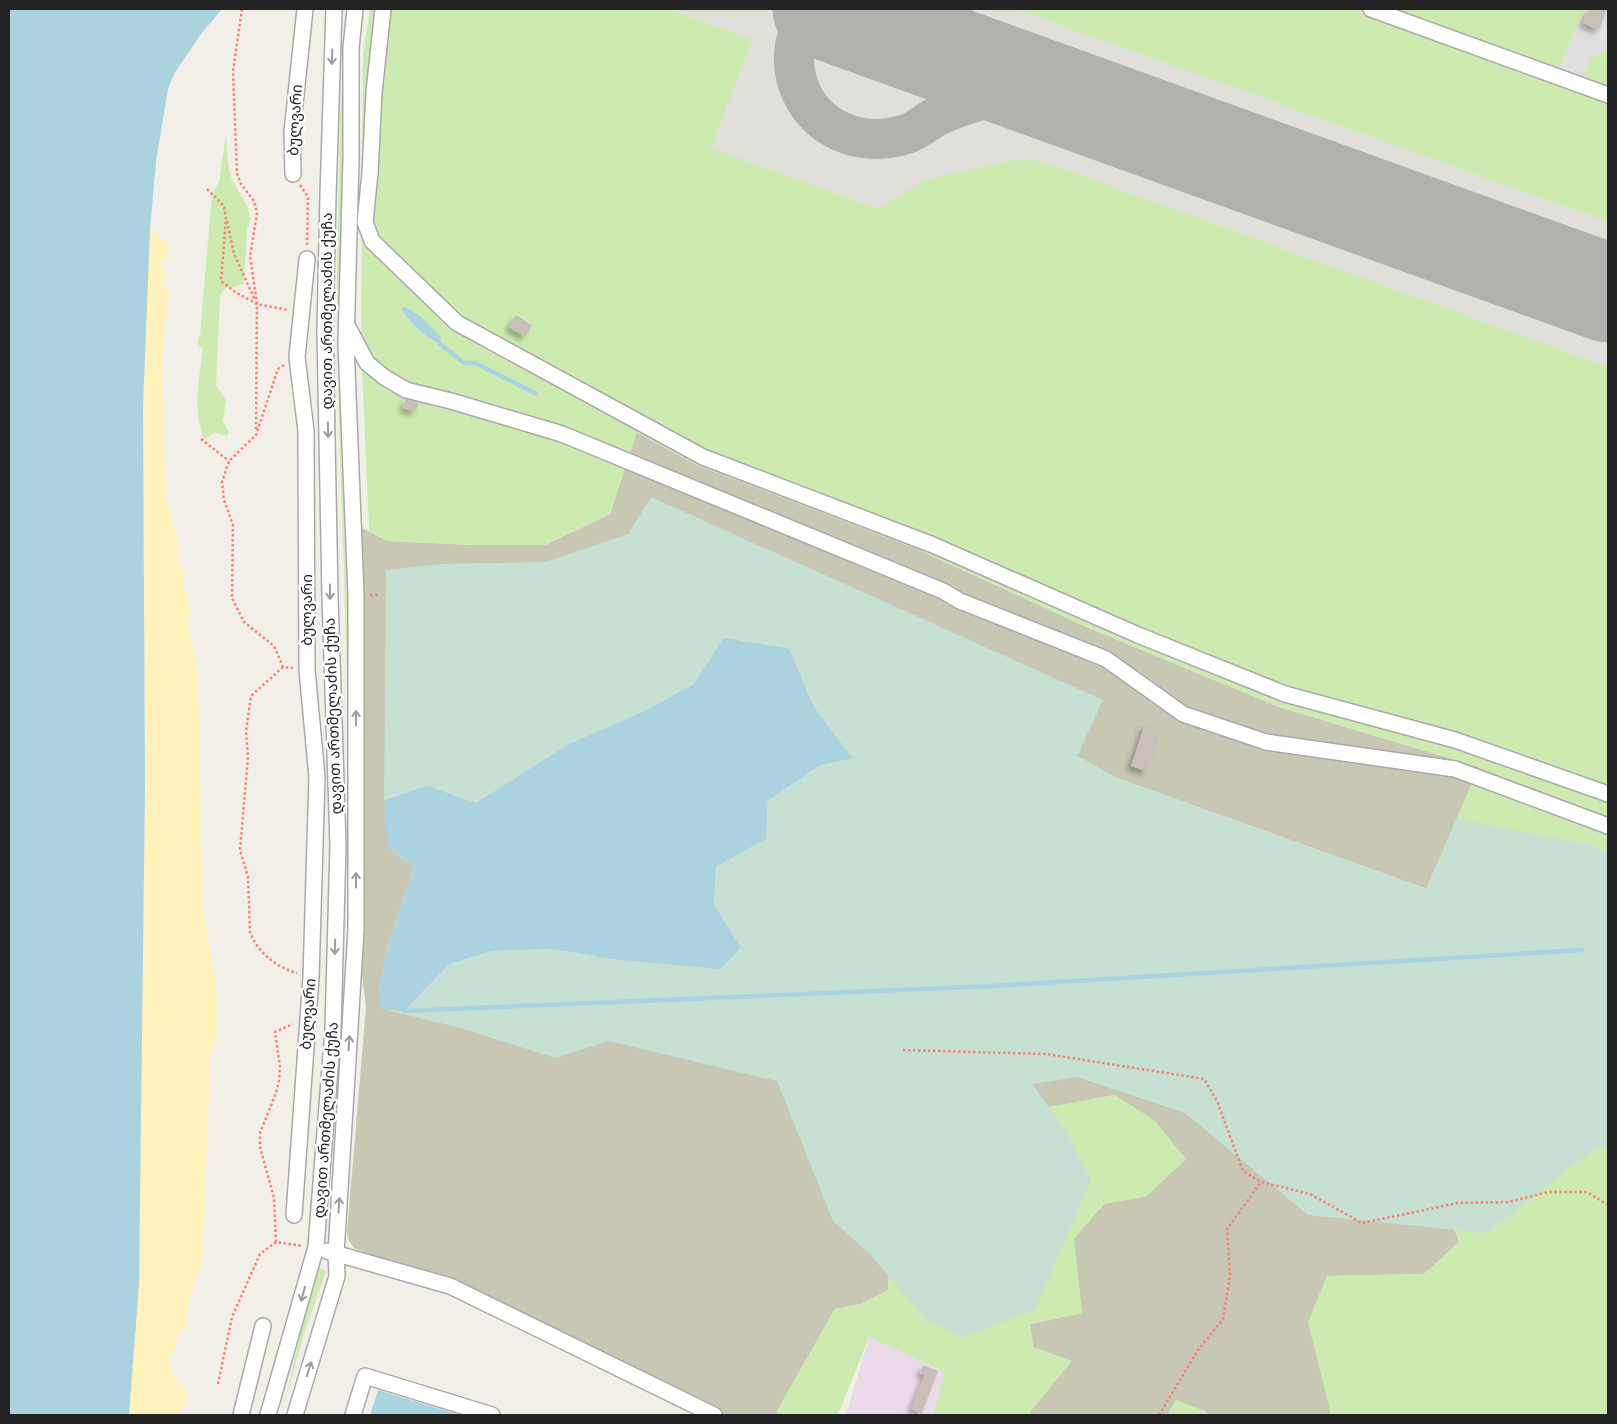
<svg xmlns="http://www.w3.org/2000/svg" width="1617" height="1424" font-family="'Varela Round','Noto Sans Georgian',sans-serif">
	<defs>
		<filter id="shadow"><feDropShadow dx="-4.5" dy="4.5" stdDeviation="2.5" flood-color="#0004"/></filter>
	</defs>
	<rect width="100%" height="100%" fill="#f2efe9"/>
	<!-- residential -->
	<polygon fill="#e0dfdf" points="1584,9 1608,9 1608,51 1592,56 1582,77 1559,69"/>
	<!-- industrial -->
	<polygon fill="#ebdbe8" points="869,1337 946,1372 933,1415 846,1415"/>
	<!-- airport -->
	<polygon fill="#e1dfda" points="370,9 1395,9 1608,87 1608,811 1465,762 1279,707 362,233 363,55"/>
	<!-- construction -->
	<path fill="#c7c7b4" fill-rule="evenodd" d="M636,432L697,465L917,549L1091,629L1279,707L1479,767L1427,889L1117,778L1077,756L1446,1205L1459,1242L1424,1274L1327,1276L1322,1373L1331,1415H1208L1206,1412L1176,1400L1168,1415H1032L1030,1412L1071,1361L1033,1347L1030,1324L1082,1313L1073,1239L1104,1204L1147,1196L1115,1095L1050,1107L986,1101L891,1229L888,1290L861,1304L835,1309L777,1411L779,1415H714L450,1286L354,1248L349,1241L347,1232L366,1007L356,930L352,523L388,541L474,545H545L610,514ZM724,638L820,765L714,905L741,947L449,964L404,1011L379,987L389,943L414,868L387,845L476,804L569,744L645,711L694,684Z"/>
	<!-- grass -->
	<g fill="#cdebb0">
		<path d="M346,9H348C342,130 339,251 340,372C342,544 355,716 354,889C353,1004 340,1118 330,1233L328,1232L349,988L352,892L351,792L339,419L337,275L340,117Z"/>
		<polygon points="370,9 668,9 752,40 711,148 878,209 926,179 1024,158 1055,166 1608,367 1608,1415 1331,1415 1308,1322 1327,1276 1424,1274 1459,1242 1446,1205 1077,756 1117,778 1426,889 1479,767 1279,707 1091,629 917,549 697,465 637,432 610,514 545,545 474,545 388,541 369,531 361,343 363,55"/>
		<polygon points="1015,9 1349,9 1608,99 1608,222"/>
		<polygon points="1395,9 1584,9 1559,69"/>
		<polygon points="1608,51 1608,87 1582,77 1592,56"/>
		<path d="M226,134C227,147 227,161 230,173C235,194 258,207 247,230L244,284L224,289L220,296L216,386L226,400L223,421L229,432L227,436L215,433L204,439C192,410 199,379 203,349L197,343L200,335L212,193L219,182Z"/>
		<polygon points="1115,1095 1154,1120 1186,1159 1147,1196 1103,1204 1074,1239 1082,1313 1030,1324 1033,1347 1072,1361 1030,1412 1032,1415 933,1415 945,1372 869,1337 838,1415 779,1415 777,1411 835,1309 861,1304 888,1290 891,1229 986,1101 1050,1107"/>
		<polygon points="315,1265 326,1271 306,1328 281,1415 289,1384"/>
		<polygon points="1176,1400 1206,1412 1208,1415 1168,1415"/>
	</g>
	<!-- wetland -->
	<polygon fill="#c6e0d4" points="651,497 1103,700 1077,756 1117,778 1426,889 1457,819 1591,845 1608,853 1608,1147 1593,1150 1487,1233 1308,1215 1185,1113 1077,1077 1032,1084 1066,1131 1091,1181 1035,1309 962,1338 923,1317 869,1253 833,1221 777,1081 609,1041 555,1058 461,1028 382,1009 404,1011 449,964 492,951 550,949 614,959 720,969 741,947 714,905 716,867 766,839 768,801 820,765 852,758 813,706 789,649 724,638 694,684 645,711 569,744 476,804 427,786 384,801 386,570 439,564 546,562 628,534"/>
	<!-- sand -->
	<path fill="#fff1ba" d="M150,229L166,241L170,248L166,260L158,262L166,272L169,280H161L170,294L166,310L162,368L166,495L179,546L176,554L184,574L183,582L191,608L188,625L197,665L204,914L218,999L217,1033L210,1060L203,1256L198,1277L190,1293L186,1327L177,1335L176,1348L169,1358C170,1362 170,1367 172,1370C182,1393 197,1386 178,1415H129L139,1284L145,787L143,407Z"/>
	<!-- water -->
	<g fill="#aad3df">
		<polygon points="9,9 222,9 201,34 175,72 168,89 156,162 150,229 143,407 145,787 139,1284 129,1415 9,1415"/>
		<path d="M404,306L420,316L441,337L440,344C425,337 411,324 402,310Z"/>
		<polygon points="724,638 789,649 813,706 852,758 820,765 768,801 766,839 716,867 714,905 741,947 720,969 614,959 550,949 492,951 449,964 404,1011 381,1009 379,987 389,943 414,868 387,845 384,801 427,786 476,803 569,744 645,711 694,684"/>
		<polygon points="378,1390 460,1415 370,1415"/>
	</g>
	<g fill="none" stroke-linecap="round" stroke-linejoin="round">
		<!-- stream -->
		<g stroke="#aad3df" stroke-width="4.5">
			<polyline points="440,344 464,363 475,363 535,393"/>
			<polyline points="400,1008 404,1011 993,986 1582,950"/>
		</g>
		<!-- taxiway -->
		<g stroke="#b1b0ac" stroke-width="40">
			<path d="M812,9C795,30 789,57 798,84C813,129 861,149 906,134C917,131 927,121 939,115C951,110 965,105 978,101C996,95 1023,91 1042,90C1052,90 1077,101 1089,105"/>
			<polyline points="901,9 946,26 1068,91"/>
		</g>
		<!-- runway -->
		<polyline stroke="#b1b0ac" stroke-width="99" points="822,9 1608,293"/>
	</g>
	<!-- building -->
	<g fill="#c7bfb8" filter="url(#shadow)">
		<polygon points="1589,9 1607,9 1599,30 1583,23"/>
		<polygon points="516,315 532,326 525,337 509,327"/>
		<polygon points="406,399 419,403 415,412 403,408"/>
		<polygon points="1145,724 1160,730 1146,771 1131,766"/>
		<polygon points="923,1365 938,1371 922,1413 911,1409 925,1375 920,1373"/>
	</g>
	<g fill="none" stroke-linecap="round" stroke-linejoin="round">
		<!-- minor casing -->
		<g stroke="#a9a9a9" stroke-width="18">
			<g id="minor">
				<polyline points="383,9 374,92 370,173 365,222 372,241 457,323 703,457 933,545 1138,635 1285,694 1455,740 1608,794"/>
				<polyline points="1371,9 1608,95"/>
				<polyline points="293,174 292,132 305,9"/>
				<polyline points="348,327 367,363 384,377 406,390 451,401 562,434 943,591 960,601 1106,659 1183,714 1266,742 1455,769 1608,826"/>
				<polyline points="294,1215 311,977 317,777 307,670 306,431 297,357 307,259"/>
				<polyline points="327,1251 450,1286 714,1415"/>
				<polyline points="241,1415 263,1326"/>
				<polyline points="268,1415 316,1247 333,1029 338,845 330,597 325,331 328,195 334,9"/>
				<polyline points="295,1415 337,1276 336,1253 356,930 356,595 346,344 351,159 351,48 355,9"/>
				<polyline points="353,1415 365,1376 492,1415"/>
			</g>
		</g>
		<!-- path -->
		<g stroke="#fa8072" stroke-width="2.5" stroke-dasharray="2.5 2.5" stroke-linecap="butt">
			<polyline points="242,9 233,71 237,174 241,184 254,201 257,213 250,256 257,304 288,310"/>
			<polyline points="300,185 308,197 307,245"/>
			<polyline points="207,189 224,206 226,218 221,281 235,292 257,304 256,431"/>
			<polyline points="227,221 234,254 255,300"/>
			<polyline points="284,365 278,369 256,435 229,461 222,482 224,500 233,525 232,598 244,622 274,646 283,667 293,668"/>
			<polyline points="201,439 229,461"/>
			<polyline points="370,595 378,595"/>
			<path d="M283,667L251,696L246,731L248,757L240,850L248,877L250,932C258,953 276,967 297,973"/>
			<polyline points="903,1050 1046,1054 1204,1079 1217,1101 1243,1171 1261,1182 1310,1194 1362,1223 1458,1203 1509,1202 1548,1192 1587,1192 1608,1205"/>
			<polyline points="276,1242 274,1198 260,1147 260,1133 276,1093 279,1080 280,1067 275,1032 293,1024"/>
			<polyline points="218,1384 232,1317 260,1254 276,1242 303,1246"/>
			<polyline points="1159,1415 1198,1350 1223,1319 1230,1276 1227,1229 1261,1182"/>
		</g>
		<!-- minor -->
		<use href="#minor" stroke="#fff" stroke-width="15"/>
	</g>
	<!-- one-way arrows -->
	<defs><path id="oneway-shaft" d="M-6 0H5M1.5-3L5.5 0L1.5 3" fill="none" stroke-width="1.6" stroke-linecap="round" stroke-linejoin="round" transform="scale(1.25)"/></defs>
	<g stroke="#9c9c9c">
		<use href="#oneway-shaft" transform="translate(332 57) rotate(92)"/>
		<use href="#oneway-shaft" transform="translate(328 430) rotate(89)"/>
		<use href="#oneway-shaft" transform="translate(330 592) rotate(89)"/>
		<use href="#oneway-shaft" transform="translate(356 718) rotate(-90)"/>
		<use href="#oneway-shaft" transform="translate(356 880) rotate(-90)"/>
		<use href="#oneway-shaft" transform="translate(335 947) rotate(91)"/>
		<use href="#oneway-shaft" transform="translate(349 1043) rotate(-86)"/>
		<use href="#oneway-shaft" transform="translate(339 1205) rotate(-86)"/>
		<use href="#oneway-shaft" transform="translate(303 1294) rotate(105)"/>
		<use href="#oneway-shaft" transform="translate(309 1369) rotate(-73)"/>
	</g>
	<g text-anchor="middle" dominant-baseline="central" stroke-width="5" stroke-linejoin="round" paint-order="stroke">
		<!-- street labels -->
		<g font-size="15" fill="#222" stroke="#fff">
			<text transform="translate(295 120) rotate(-87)">ბულვარი</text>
			<text transform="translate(327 311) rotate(-90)">დავით ართმელაძის ქუჩა</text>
			<text transform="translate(307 610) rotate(-90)">ბულვარი</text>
			<text transform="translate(333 716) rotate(-92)">დავით ართმელაძის ქუჩა</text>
			<text transform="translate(308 1014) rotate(-86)">ბულვარი</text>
			<text transform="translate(326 1120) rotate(-86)">დავით ართმელაძის ქუჩა</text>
		</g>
	</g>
	<!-- border -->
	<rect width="1617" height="1424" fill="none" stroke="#222222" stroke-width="20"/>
</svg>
